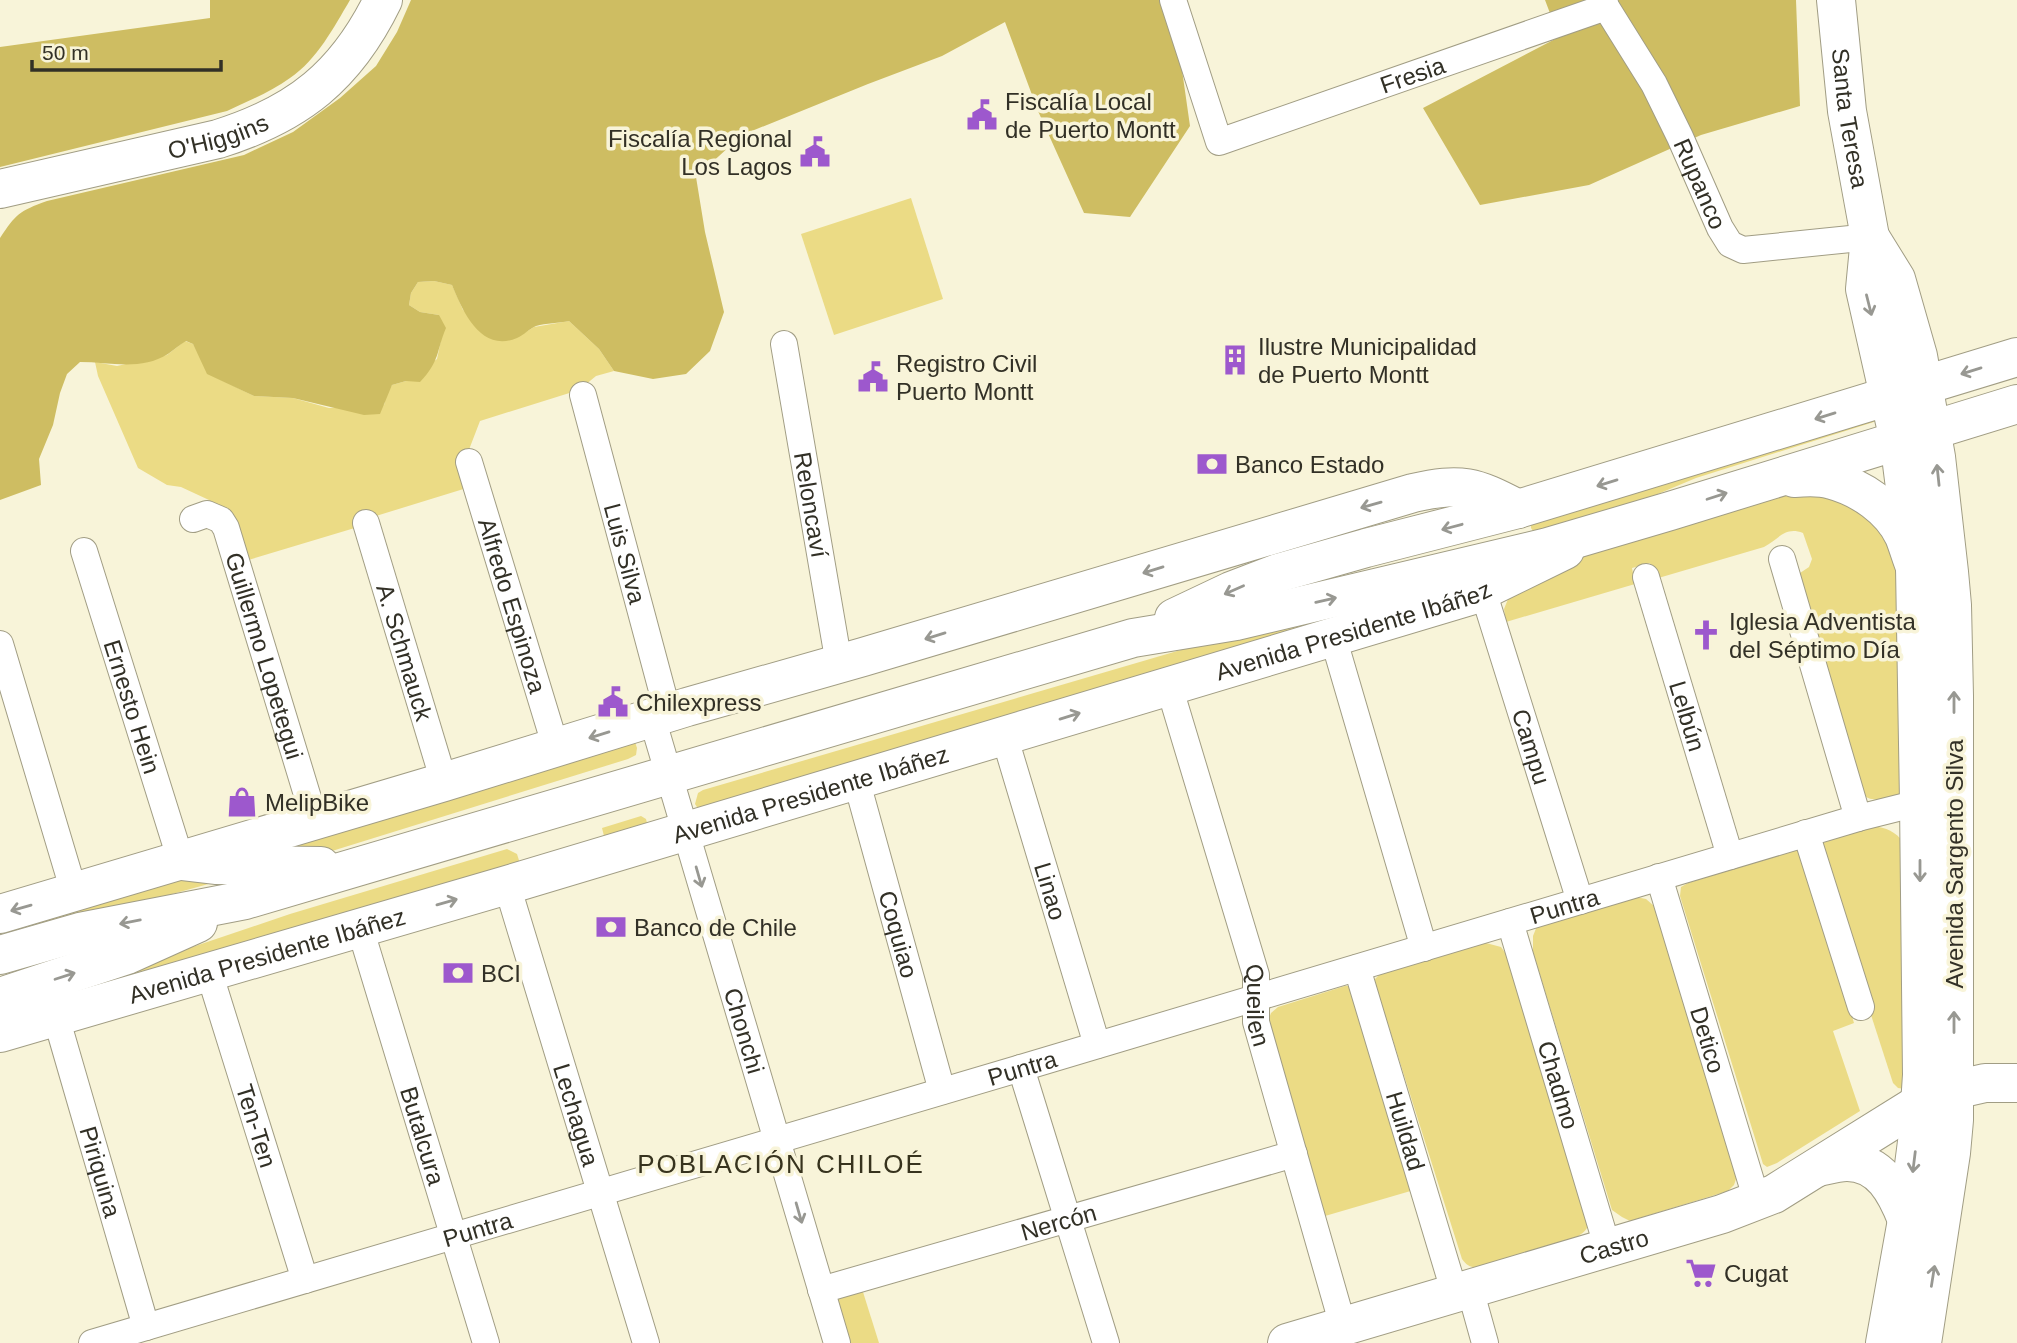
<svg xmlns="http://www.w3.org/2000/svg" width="2017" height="1343" font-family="Arial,sans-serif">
	<rect width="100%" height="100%" fill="#f8f4d9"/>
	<!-- green -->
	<g fill="#ebdb85">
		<polygon points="911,198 943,299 834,335 801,234"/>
		<polygon points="434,281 452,285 463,310 516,338 534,327 569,321 599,349 614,371 596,376 579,390 480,421 465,460 470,487 363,520 358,527 245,561 230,517 209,500 181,487 167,485 138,468 98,376 95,362 117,366 167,355 185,341 193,344 209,374 254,396 293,398 329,408 384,405 386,396 392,385 406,381 437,359 441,340 439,315 420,312 409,305 411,293 418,282"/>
		<polygon points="1878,416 1877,421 1696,478 1634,504 1535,534 1531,528 1531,523"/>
		<path d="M1804,488L1864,506L1898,555L1900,794C1888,797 1871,805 1862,793L1800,573L1809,567L1812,559L1803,533C1785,526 1779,539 1764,547L1655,579L1650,563L1632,568L1635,584L1506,622L1504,609L1510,594L1568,560Z"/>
		<polygon points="1404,596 699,810 695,804 698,793 703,790 1191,647"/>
		<polygon points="634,739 637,748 636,755 628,759 332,851 232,858"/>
		<polygon points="641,816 646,819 648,827 606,844 602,828"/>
		<path d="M1872,826C1887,828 1895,831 1904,843L1905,1089L1898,1088L1893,1083L1818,851L1823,843Z"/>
		<polygon points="507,849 517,854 522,870 0,1012 290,914"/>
		<polygon points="1791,851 1798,851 1804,859 1854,1023 1833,1031 1860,1111 1777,1163 1767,1167 1763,1164 1680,896 1681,887 1688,883"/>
		<polygon points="162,878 212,883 35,932 30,917"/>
		<polygon points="1636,897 1646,899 1654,906 1737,1176 1734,1185 1728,1191 1630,1221 1622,1217 1612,1210 1533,952 1533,936 1537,926"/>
		<path d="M1486,943L1501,947L1506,954L1589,1219C1589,1230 1583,1233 1575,1238L1480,1267C1471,1268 1467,1266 1462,1259L1374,980L1379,975Z"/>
		<polygon points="1345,986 1352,986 1414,1190 1325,1216 1268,1021 1271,1013 1278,1007"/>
		<polygon points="855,1290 863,1292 879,1343 850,1343 837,1301 841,1295"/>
	</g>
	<!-- forest -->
	<g fill="#cebd62">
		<path d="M210,0H350C334,27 317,60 290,78C271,92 248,101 227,111L0,167V47L210,18Z"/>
		<path d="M411,0H1172L1190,126L1130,217L1084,213L1038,111L1005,22L942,56L868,84L742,135L696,177L705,232L724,312L710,351L686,374L653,379L614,371L599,349L569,321C559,323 546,323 536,326C529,329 524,335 517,338C481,353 463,312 452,285L434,281L418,282L411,293L409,305L420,312L439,315L446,328C436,352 440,361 420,382L406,381L392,385L380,414L364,415L293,398L254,396L207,374L193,344L186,341C179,345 174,350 168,354C141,371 110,362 80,362L67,374L60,393L53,425L39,459L41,485L0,500V238C16,214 19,211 47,201L244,155L293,132L340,98L376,66L397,32Z"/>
		<polygon points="1545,0 1796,0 1800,106 1701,135 1589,185 1480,205 1423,108 1559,37"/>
	</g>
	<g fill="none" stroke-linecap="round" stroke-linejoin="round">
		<!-- street casing -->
		<g stroke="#a19d84" stroke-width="28">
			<g id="street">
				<path id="s1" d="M1173,0L1219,142L1606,7"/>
				<path id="s2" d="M1604,0L1606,7L1654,84L1680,137L1720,228L1730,244L1743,250L1870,237"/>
				<path id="s3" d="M784,344L839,664"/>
				<path id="s4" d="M583,395L668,713"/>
				<path id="s5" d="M469,462L556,748"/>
				<path id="s6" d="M193,519L207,514L221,520L226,528L315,821"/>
				<path id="s7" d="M366,523L444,782"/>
				<path id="s8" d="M84,551L181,861"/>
				<polyline points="1782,559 1858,818"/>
				<path id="s9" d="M1646,577L1730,856"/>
				<path id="s10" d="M1483,591L1580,901"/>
				<polyline points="1333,637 1424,948"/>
				<polyline points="0,644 74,892"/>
				<path id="s11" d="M1169,686L1256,975V1022L1343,1326"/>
				<path id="s12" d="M652,718L837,1343"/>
				<path id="s13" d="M1004,735L1097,1045"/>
				<path id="s14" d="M856,779L942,1091"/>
				<polyline points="1806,833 1861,1007"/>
				<path id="s15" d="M1659,877L1757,1201"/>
				<path id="s16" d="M507,885L646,1343"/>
				<path id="s17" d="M1510,922L1608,1249"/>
				<path id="s18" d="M360,928L486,1343"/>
				<path id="s19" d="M1357,968L1455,1294"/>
				<path id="s20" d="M209,972L305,1280"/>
				<path id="s21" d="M56,1017L146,1327"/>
				<polyline points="1021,1068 1106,1343"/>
				<polyline points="1470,1289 1485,1343"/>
				<path id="s22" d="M821,1290L1294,1154"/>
				<path id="s23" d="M92,1343L1021,1068L1858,818L1934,799"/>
			</g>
		</g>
		<!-- secondary casing -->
		<g stroke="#a19d84" stroke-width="40">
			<g id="secondary">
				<path id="s24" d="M1836,0L1847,111L1870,237L1865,289L1899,440L1915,567L1919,802L1922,1075L1918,1134L1907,1220L1885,1343"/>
				<path id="s25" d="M0,189L218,139C298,114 346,76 383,0"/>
				<polyline points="1870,237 1896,279 1918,356 1936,457 1949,572 1952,605 1954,696 1954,1120 1951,1153 1922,1343"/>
				<path d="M0,914L444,782L687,707L863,657L1413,493C1462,482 1474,486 1518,509"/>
				<path id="s26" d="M0,1033L507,885L1473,595L1565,550"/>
				<path d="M1819,1167C1828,1165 1838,1162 1847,1162C1881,1162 1896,1192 1907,1220"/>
				<path id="s27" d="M1287,1343L1722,1214L1774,1194L1920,1103L1954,1090L1985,1083H2017"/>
			</g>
		</g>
		<!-- primary casing -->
		<g stroke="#a19d84" stroke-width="40">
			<g id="primary">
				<path d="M1794,478C1806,477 1820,476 1832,480C1861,488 1891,508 1904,536C1908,546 1911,557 1915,567"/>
				<polyline points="1174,618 1231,591 1278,573 1366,548 1518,509 2017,357"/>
				<polyline points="181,861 215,865 321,866"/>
				<polyline points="0,955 80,932 245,900 1133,638 1236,621 1548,547 1670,511 2017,404"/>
				<polyline points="0,997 127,955 198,923"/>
			</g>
		</g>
		<!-- street -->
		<use href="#street" stroke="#fff" stroke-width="26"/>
		<!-- secondary -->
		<use href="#secondary" stroke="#fff" stroke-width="38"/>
		<!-- primary -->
		<use href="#primary" stroke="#fff" stroke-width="38"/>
	</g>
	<!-- one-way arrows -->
	<defs><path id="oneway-shaft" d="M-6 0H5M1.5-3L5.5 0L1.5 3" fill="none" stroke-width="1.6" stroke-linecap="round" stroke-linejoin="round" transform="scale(1.75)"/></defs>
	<g stroke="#989892">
		<use href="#oneway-shaft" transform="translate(1869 305) rotate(76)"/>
		<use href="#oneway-shaft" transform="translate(1971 371) rotate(163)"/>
		<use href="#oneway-shaft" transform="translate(1825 416) rotate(163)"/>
		<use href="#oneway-shaft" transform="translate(1938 475) rotate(-96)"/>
		<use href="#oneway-shaft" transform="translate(1607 483) rotate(163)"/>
		<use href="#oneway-shaft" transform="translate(1717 496) rotate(-18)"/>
		<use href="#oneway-shaft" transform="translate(1371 505) rotate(164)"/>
		<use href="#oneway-shaft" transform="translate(1452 527) rotate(165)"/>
		<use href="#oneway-shaft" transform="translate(1153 570) rotate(163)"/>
		<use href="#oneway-shaft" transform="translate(1234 590) rotate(156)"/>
		<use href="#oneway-shaft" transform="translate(1326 600) rotate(-13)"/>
		<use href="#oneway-shaft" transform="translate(935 636) rotate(163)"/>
		<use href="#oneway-shaft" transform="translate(1954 702) rotate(-90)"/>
		<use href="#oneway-shaft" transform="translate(1070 716) rotate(-17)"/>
		<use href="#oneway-shaft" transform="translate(599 735) rotate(163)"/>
		<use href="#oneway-shaft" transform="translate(1920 871) rotate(90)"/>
		<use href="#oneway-shaft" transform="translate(699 877) rotate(74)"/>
		<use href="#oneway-shaft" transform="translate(447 902) rotate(-16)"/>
		<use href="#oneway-shaft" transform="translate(21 908) rotate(164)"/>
		<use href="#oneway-shaft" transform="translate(130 922) rotate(169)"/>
		<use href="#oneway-shaft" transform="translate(65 976) rotate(-18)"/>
		<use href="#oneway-shaft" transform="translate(1954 1022) rotate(-90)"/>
		<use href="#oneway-shaft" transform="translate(1914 1162) rotate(97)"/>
		<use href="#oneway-shaft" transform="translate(799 1213) rotate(74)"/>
		<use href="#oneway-shaft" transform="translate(1933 1276) rotate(-81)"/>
	</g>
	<!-- icons -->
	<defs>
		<g id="civic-bare" transform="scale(2.415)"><path d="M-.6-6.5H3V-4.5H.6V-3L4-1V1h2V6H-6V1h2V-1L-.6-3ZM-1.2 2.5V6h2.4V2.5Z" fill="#9d58cd" stroke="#f8f4d9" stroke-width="2.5" paint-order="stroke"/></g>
		<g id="building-bare" transform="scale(2.415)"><path d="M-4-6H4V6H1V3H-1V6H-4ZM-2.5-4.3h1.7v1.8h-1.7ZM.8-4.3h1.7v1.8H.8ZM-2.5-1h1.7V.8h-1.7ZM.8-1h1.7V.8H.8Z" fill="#9d58cd" stroke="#f8f4d9" stroke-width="2.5" paint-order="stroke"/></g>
		<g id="bank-bare" transform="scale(2.415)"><path d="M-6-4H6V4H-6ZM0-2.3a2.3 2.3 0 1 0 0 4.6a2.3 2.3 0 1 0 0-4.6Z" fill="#9d58cd" stroke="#f8f4d9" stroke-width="2.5" paint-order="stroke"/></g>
		<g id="church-bare" transform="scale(2.415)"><path d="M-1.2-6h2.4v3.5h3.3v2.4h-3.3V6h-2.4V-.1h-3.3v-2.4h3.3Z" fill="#9d58cd" stroke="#f8f4d9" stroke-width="2.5" paint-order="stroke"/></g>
		<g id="shop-bare" transform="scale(2.415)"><path d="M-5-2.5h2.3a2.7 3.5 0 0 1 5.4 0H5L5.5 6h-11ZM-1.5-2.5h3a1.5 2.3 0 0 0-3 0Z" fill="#9d58cd" stroke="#f8f4d9" stroke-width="2.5" paint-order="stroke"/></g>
		<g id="supermarket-bare" transform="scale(2.415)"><path d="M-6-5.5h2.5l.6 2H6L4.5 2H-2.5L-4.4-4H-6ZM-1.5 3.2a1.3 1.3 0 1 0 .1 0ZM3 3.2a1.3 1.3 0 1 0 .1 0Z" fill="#9d58cd" stroke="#f8f4d9" stroke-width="2.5" paint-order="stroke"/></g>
	</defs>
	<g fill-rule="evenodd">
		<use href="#civic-bare" x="982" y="115"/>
		<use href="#civic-bare" x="815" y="152"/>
		<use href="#building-bare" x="1235" y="360"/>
		<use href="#civic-bare" x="873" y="377"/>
		<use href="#bank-bare" x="1212" y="464"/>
		<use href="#church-bare" x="1706" y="635"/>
		<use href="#civic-bare" x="613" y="702"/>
		<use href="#shop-bare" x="242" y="802"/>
		<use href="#bank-bare" x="611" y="927"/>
		<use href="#bank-bare" x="458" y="973"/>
		<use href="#supermarket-bare" x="1701" y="1273"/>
	</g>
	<g text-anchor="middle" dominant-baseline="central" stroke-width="7" stroke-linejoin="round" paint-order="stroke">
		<!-- street labels -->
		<g font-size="24" fill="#323026" stroke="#f8f4d9">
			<text stroke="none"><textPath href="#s1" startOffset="354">Fresia</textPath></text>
			<text stroke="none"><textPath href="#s24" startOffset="119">Santa Teresa</textPath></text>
			<text stroke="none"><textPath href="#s25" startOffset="224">O'Higgins</textPath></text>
			<text stroke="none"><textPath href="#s2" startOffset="208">Rupanco</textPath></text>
			<text stroke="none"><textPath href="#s3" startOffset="163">Reloncaví</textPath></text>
			<text stroke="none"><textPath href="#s4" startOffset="164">Luis Silva</textPath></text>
			<text stroke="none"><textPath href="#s5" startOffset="150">Alfredo Espinoza</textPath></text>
			<text stroke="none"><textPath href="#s26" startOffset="1412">Avenida Presidente Ibáñez</textPath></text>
			<text stroke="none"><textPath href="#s7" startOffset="135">A. Schmauck</textPath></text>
			<text stroke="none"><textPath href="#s6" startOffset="173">Guillermo Lopetegui</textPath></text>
			<text stroke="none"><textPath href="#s8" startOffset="163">Ernesto Hein</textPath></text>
			<text stroke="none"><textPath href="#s9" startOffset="145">Lelbún</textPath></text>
			<text stroke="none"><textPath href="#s10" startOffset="163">Campu</textPath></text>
			<text stroke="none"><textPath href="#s26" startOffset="845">Avenida Presidente Ibáñez</textPath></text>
			<text transform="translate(1954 864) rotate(-90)">Avenida Sargento Silva</text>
			<text stroke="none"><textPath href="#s13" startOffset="163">Linao</textPath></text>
			<text stroke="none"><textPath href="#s23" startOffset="1536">Puntra</textPath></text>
			<text stroke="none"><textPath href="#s14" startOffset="161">Coquiao</textPath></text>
			<text stroke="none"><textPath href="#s26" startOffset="278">Avenida Presidente Ibáñez</textPath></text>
			<text stroke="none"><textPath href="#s11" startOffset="332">Queilen</textPath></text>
			<text stroke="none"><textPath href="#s12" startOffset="326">Chonchi</textPath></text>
			<text stroke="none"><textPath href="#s15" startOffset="170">Detico</textPath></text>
			<text stroke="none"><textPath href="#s23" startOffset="970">Puntra</textPath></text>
			<text stroke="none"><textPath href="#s17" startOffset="170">Chadmo</textPath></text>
			<text stroke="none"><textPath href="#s16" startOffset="240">Lechagua</textPath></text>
			<text stroke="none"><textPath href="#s20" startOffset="161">Ten-Ten</textPath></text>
			<text stroke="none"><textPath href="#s19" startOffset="170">Huildad</textPath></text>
			<text stroke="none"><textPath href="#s18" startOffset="217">Butalcura</textPath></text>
			<text stroke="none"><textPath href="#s21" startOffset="161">Piriquina</textPath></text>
			<text stroke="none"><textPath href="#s22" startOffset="247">Nercón</textPath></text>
			<text stroke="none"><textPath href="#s23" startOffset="402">Puntra</textPath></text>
			<text stroke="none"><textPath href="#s27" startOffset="341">Castro</textPath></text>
		</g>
		<!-- poi labels -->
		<g font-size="24" fill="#323026" stroke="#f8f4d9" text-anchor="start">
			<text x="1005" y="101">Fiscalía Local<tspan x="1005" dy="28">de Puerto Montt</tspan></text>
			<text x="792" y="138" text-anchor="end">Fiscalía Regional<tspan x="792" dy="28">Los Lagos</tspan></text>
			<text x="1258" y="346">Ilustre Municipalidad<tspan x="1258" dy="28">de Puerto Montt</tspan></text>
			<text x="896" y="363">Registro Civil<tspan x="896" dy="28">Puerto Montt</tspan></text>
			<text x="1235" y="464">Banco Estado</text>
			<text x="1729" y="621">Iglesia Adventista<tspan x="1729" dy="28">del Séptimo Día</tspan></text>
			<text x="636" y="702">Chilexpress</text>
			<text x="265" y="802">MelipBike</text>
			<text x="634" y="927">Banco de Chile</text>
			<text x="481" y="973">BCI</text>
			<text x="1724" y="1273">Cugat</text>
		</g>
		<!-- neighbourhood labels -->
		<g font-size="26" letter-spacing="2" fill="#37331e" stroke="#f8f4d9">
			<text x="781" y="1164">POBLACIÓN CHILOÉ</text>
		</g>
	</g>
	<!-- scale -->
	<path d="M32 60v10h189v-10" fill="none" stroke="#323026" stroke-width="3.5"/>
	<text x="42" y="60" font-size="21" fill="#323026" stroke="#f8f4d9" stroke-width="5" paint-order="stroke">50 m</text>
</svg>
